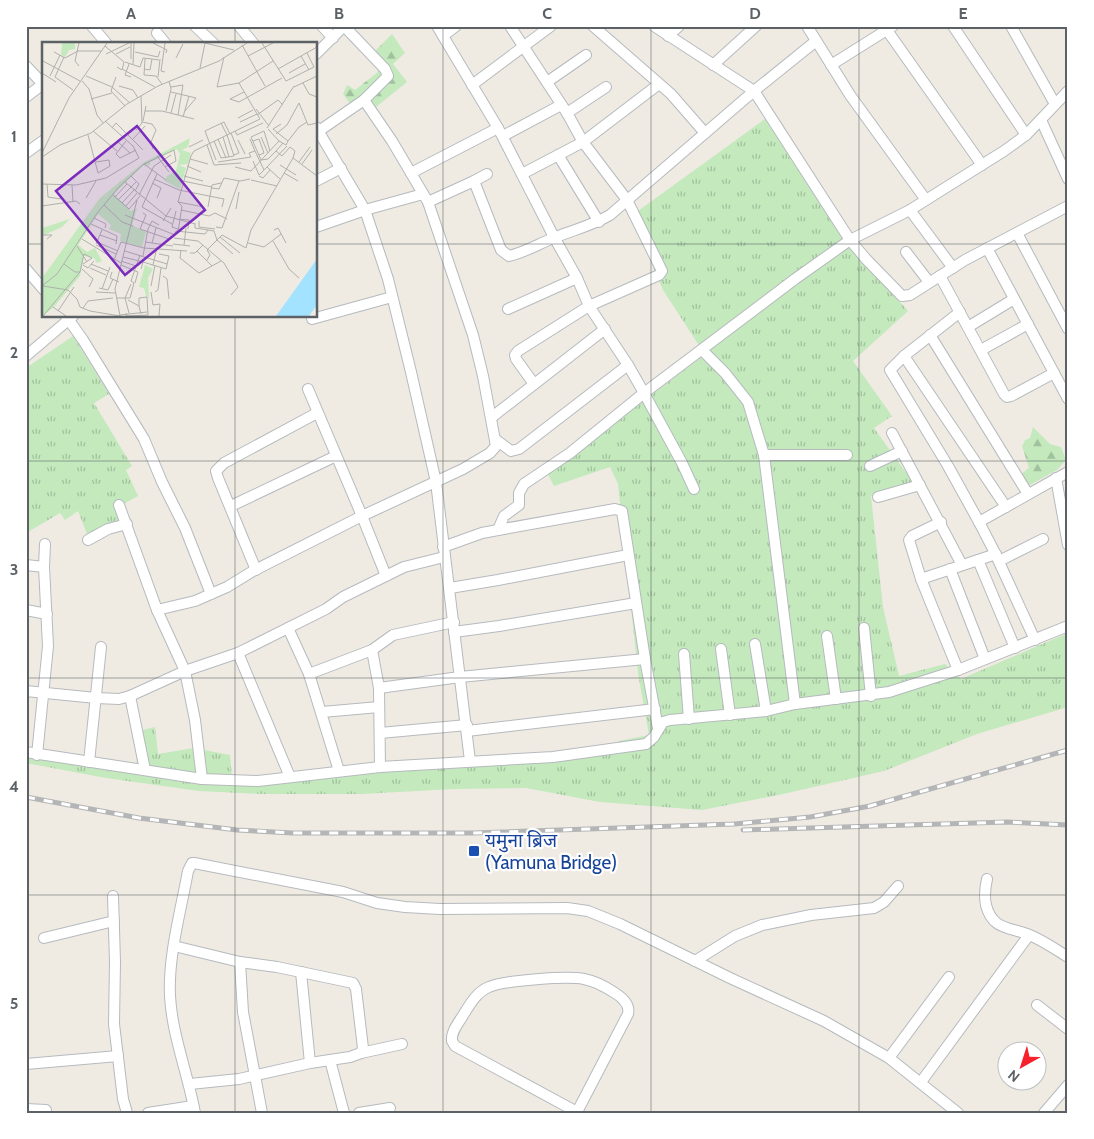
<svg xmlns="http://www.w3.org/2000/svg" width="1094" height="1139" font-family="Cabin,'Noto Sans Devanagari',sans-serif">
	<defs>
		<pattern id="grass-tufts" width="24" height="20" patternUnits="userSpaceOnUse" patternTransform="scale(1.25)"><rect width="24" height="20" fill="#c3e9bd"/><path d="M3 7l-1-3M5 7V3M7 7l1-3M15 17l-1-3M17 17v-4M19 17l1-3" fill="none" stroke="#a1c09d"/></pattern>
		<pattern id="forest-firs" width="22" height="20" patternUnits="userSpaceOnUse" patternTransform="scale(1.25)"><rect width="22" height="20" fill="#c3e9bd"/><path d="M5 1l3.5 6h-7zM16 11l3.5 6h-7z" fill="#a1c09d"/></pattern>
	</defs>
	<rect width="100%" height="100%" fill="#efebe3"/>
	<!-- grass -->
	<g fill="url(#grass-tufts)">
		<polygon points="765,119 840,235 908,311 853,361 892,416 874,428 912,481 871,496 883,607 899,676 945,664 961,679 1068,633 1068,707 977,734 884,771 783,794 702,810 600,802 526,788 454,789 361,794 263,794 199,791 106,778 26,763 26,750 137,765 134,732 155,727 158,754 194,748 230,755 232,777 283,775 552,754 611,746 619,741 649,735 638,673 618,484 610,467 554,486 546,471 571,456 699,359 698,344 663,290 631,216"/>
		<polygon points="73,336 109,394 94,403 132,466 126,470 138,496 115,509 121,521 106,525 87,534 78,511 65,520 60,513 28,532 26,532 26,368"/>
	</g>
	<!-- forest -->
	<g fill="url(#forest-firs)">
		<polygon points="392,34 405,53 393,64 407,82 376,107 366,95 351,105 343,94 347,85 355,90 378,72 382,60 375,51"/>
		<polygon points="1033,427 1050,444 1061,447 1066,460 1057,470 1028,486 1021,474 1029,468 1022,446 1025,440 1030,438"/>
	</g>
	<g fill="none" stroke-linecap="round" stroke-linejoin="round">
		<!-- minor casing -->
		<g stroke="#b6babe" stroke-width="12">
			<g id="minor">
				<polyline points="92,26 107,44"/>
				<polyline points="195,26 214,44"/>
				<polyline points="239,26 254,44"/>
				<polyline points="322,26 333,38"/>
				<polyline points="437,26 498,128 554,237 577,278 589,306 628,365 644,393 682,463 694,489"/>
				<polyline points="510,26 567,113 583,142 627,200 662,271 659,275 589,306 518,351 515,355 516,359 534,384"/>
				<polyline points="593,26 671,94 705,133"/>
				<polyline points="654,26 754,91 850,240 866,259 902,296 910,295 965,260 1068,206"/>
				<polyline points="807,26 850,95 926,200"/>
				<polyline points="884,26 982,165"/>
				<polyline points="953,26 1026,135"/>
				<polyline points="1011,26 1055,104"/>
				<polyline points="157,33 166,44"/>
				<polyline points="443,36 456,26"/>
				<polyline points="668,36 679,26"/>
				<polyline points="316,54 344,26"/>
				<polyline points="713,65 756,26"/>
				<polyline points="831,65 893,26"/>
				<polyline points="26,66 44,85"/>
				<polyline points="547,82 586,55"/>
				<polyline points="472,85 551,26"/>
				<polyline points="26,97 43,84"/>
				<polyline points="567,113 606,87"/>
				<polyline points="1041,120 1068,179"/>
				<polyline points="316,127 365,210 388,279 411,372 436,482 470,761"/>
				<polyline points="316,133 364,100 388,76 385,69 344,26"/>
				<polyline points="503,136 561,105"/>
				<polyline points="26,153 44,140"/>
				<polyline points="558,155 599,222"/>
				<polyline points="411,173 498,128"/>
				<polyline points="522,174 583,142 659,84"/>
				<polyline points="316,181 341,168"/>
				<path d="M474,181L501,250L509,256C526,252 540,243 556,237C574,230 593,225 610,215L754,91L816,41"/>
				<polyline points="428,202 474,181 487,174"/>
				<polyline points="910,210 953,268"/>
				<polyline points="316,227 365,210 423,194"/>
				<polyline points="1017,233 1068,329"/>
				<polyline points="987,248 1068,399"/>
				<polyline points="906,252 929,282"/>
				<polyline points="26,269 44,290"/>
				<polyline points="940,276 1004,394 1007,397 1011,396 1054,373"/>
				<polyline points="508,309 577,278"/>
				<polyline points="960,312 904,356 890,370 948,466 979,522 994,551 1035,640"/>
				<polyline points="66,316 83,340 144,439 162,482 185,528 211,594"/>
				<polyline points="312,319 392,297"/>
				<polyline points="968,327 1014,299"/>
				<polyline points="930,335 1028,494"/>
				<polyline points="702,350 725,373 748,402 764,455 795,704"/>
				<polyline points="981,350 1028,324"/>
				<polyline points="26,356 73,316"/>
				<polyline points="904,356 1006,507"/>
				<polyline points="308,389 362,516 386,576"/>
				<polyline points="492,417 605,329"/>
				<polyline points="892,433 962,565"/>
				<polyline points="495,439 511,451 519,449 628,365"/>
				<polyline points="764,455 847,455"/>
				<polyline points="870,466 902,451"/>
				<polyline points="1056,478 1068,545"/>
				<polyline points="878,497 920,485"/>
				<polyline points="119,505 157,610 185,671 195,720 202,779"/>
				<polyline points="231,506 336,456"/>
				<polyline points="941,522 912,536 909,540 921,579 958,670"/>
				<polyline points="979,522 1068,472"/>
				<polyline points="498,530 504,516 519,505 519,493 524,484 570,453 644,393 795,279 850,240 910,210 1004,151 1026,135 1068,91"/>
				<polyline points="88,540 108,529 127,524"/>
				<polyline points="443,547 482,533 498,530 615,509 622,511 645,659 658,728"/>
				<polyline points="978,560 1015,648"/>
				<polyline points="999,561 1043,539"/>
				<polyline points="26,565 44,567"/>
				<polyline points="950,569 985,659"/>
				<polyline points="256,570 218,478 216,471 224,463 317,413"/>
				<polyline points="921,579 996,554"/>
				<polyline points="450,588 498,580 628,555"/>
				<polyline points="26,610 47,614"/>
				<polyline points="157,610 195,601 227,587 253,571 362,516 463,469 490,453 496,446 483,376 473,335 428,202 392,141 364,100"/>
				<polyline points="288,628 309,674 339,771"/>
				<polyline points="864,628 871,696"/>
				<polyline points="454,632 499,626 636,603"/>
				<polyline points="827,636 836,699"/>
				<polyline points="755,644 766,711"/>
				<polyline points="721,649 730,715"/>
				<polyline points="238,653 290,777"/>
				<polyline points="684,654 689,719"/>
				<polyline points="309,674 372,650"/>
				<polyline points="379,688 460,677 645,659"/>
				<polyline points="26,691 96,698 119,699 130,696 185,671 238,653 326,609 343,597 404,567 444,557"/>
				<polyline points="130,696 145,770"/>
				<polyline points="322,712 379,707"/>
				<polyline points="467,731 655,709"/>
				<polyline points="380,733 467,725"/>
				<polyline points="26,752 202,779 258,781 380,767 553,757 646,744 654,737 663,722 670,720 766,711 795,704 889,692 958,670 1068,626"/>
				<polyline points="37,755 48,646 44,567 45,544"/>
				<polyline points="89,762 101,647"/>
				<polyline points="380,767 379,688 372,650 393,635 454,622"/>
				<path d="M987,879C985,888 984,896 986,905C992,929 1008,927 1027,934C1041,939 1055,949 1068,957"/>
				<polyline points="113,896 115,962 114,1024 123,1099 127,1113"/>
				<polyline points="44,938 114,921"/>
				<polyline points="174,946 240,962 277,967 353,983 356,989 363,1048 361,1053 350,1057 310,1063 239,1079 190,1084"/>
				<polyline points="695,961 735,936 762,925 811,915 874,908 884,902 898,886"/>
				<polyline points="240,962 243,1012 262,1113"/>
				<polyline points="301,972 310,1063"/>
				<polyline points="1037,1005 1068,1029"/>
				<polyline points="361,1053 402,1044"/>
				<polyline points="889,1058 949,977"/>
				<polyline points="330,1060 344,1113"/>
				<polyline points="26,1064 118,1056"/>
				<polyline points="921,1082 1029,935"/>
				<polyline points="26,1109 46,1110"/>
				<polyline points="148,1113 193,1106"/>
				<path d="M195,1113C188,1074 172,1035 170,996C168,956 181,910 188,871L192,863H194L343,892L377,903L405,907L440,909L567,908L588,911L620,924L730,978L824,1021L889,1058L958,1113"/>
				<polyline points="359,1113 390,1108"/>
				<path d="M577,1113V1112L628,1014C630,1005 623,998 615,993C606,987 595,981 584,979C568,976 505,980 489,987C476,992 469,1006 462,1017C457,1025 451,1032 452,1041L455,1046L577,1112"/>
				<polyline points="1044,1113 1068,1085"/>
			</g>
		</g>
		<!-- minor -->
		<use href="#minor" stroke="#fff" stroke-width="10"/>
		<!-- rail casing -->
		<g stroke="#b4b5b6" stroke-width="5">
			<g id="rail">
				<polyline points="26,797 139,818 237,830 293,833 473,833 734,824 810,817 870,806 1068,750"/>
				<polyline points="743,830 1007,822 1068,825"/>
			</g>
		</g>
		<!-- rail -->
		<use href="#rail" stroke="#fff" stroke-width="3" stroke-dasharray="9" stroke-linecap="butt"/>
	</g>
	<!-- grid -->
	<path fill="none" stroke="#5b6165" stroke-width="1" stroke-opacity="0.55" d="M235,26V44M443,26V1113M651,26V1113M859,26V1113M26,244H44M316,244H1068M235,316V1113M26,461H1068M26,678H1068M26,895H1068"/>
	<!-- markers -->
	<rect fill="#1a4fb4" stroke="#fff" stroke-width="2" x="468" y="845" width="12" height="12" rx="2.5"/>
	<g text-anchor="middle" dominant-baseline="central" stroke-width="4.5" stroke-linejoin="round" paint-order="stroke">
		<!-- transit labels -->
		<g font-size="19" fill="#164399" stroke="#fff" text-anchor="start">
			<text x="485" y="840">यमुना ब्रिज<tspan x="485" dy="22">(Yamuna Bridge)</tspan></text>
		</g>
	</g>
	<!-- overview -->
	<g transform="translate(42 42)">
		<rect width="275" height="275" fill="#efebe3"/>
		<path d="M20,1H33V7L27,8L23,15L19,13ZM148,96L146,105L140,108L149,111L146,122L137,123L144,126L138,147L123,139L125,134L134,129L138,112L135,107L108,120V123L100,124L72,152L89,169L95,166L90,183L104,190L100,205L78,199L79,192L67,187L69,183L56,172L36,203L45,210L53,206L60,219L55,221L52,216L42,214L38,234L11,266L0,274V236L58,156L101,121ZM28,177L20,185L0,194V186ZM103,223L111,227L106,236L107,256L104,254L102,246L97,245Z" fill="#c3e9bd"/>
		<path d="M275,217V263L267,274H234Z" fill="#a3e3ff"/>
		<path fill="none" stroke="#b0b0ad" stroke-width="1" d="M89,1V17M111,1L125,8L124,11M163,1L192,8M220,1L244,39L272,25L265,11M200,3L223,44M63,4L82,20L80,28L75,25M12,10L23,16L36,9H59M93,10L116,15L118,9M64,12L87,1M74,12L88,5M206,14L231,1M259,14L267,28M22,15L13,35L31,48M182,15L175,45L197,41M134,16L141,2M103,17L102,33L114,34L120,42M1,19L38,39M83,20L98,25L101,16L110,17M87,22L83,33L89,35M91,22L92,1M37,24L33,19L37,1M158,26L163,1M80,27L113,45M102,27L108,28L110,17L117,18M236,27L275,5M123,30L119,29L123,1M0,31L14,40M247,31L263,22M8,34L18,13M44,34L70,45L88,61M74,35L69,49L83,64M116,35L118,17M40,39L47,47L55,73L61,81M261,41L267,52L275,55M77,44L91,48L96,56M129,45L141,43L136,73M252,45L275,34M129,50L154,56L143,69M202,50L188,57L197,60L240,36M49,57L70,51M214,67L227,84M103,69H120L152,77M124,69L129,47L127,39M129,71L134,52M215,73L236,58L241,63M141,75L147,54M196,76L211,68M101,79L104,64M100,80L110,82L114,88L109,100L111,107M198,80L215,72M70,86L74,81L101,108M225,86L252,44M226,87L237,99M94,88L100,81L99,54M51,89L75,109M193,89L195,93L221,81M189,91L197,111L192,113M234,92L245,83L257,61L266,83L275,81M46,93L56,131L68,124L67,118L54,120M181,95L187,115M219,95L226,111M91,97L103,84M176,97L184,116M196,98L203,112M84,99L74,112L78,116L94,108M172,99L179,116L192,114L185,93L218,77L197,41L231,19M211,99L217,97L222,111L217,113M246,99L257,85L265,80M76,100L88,111M241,101L234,109L240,114L248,105L253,109L251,116M165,103L172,123L199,121M147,105L161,98M213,109L222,128L225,125L238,137M228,109L222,89L209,95L219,118L226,117L234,109M0,111L27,56L65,1M115,114L127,130M0,115L18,103L49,91L85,62L116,44L177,19L205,1M148,117L166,122M174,118L163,89L182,80L188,92M211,119L217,133L222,128M176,120L209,115L207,111L213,109L208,97M257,120L268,105M102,122L124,138M260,122L270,108M238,123L254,133M145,124L159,130M193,125L209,129L237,99L244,103L246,99L231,87L239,82M225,125L245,104M242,131L256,139M115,132L100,165L130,182M89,134L97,142L93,149M142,134L161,139M217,134L221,136L228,128M112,137L137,148L182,157L180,165M209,138L235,144M141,139L170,145M83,140L124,174L153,182M110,141L119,146L115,156M0,142L34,143L64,136L97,116L91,104L63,79M5,142L6,155L19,157M30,143L31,160M170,146L177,147L182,136L198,139L208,137M71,153L87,167L98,154M97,153L112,124L129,113M73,155L85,142M44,156L54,139M76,158L94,140M136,160L162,165M80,161L92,148M62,163L80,180L91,184M0,164L34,159L38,162M84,164L95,151M166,165L170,143L179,141M194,167L197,150M139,168L167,174L173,171L185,177M134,169L130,185L136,187M101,171L104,173L98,187L127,197M83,173L133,193L134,189L163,192L166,188L172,189L175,198L191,212M52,176L64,182L63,186M137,177L147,178L146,187M121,179L129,166M157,179V185L173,187M153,181V186L166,188M49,182L75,194L74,202M174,185L180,186L197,139M232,188L236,186L244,201M136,190L140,164L136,160L149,114L152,109L185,93L179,81M0,193H10L5,197M58,193L75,199M178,195L198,211M132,196L156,199L182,221L196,245L189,253M40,197L79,221M231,199L247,227L257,236M55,200L76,209M103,200L131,204M110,201L114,186M206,201L222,205L239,192M54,202L60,188M131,202L148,204M54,203L74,212M142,203L144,186M35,204L45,220M139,208L138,216L157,231L179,219M83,209L125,222M155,209L170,224M148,211H153L161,203M101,214L106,187L110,179L117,183M81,215L101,220L99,227M103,215L101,220L124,227L127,214L117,212M72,218L79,200L102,206L145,209M165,218L168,213L165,208L180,193L204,206L209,188L251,116L275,134M79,219L94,224M22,222L33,230H38L42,212M41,222L50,216L42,212M49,222L66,229M41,223L46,226L52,219M79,223L96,230L93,241M111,223L115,205M48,226L64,233M40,227L51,237L47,245M70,230L68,236L77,240M121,234L125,237L127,257M0,244L15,232L56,170L77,145L102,122L132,108L134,119L123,125M1,244L26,248L35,257L38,265L48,269L78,274M109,244L113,223M57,246L66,248L71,237M60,247L68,225M54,250L73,251M109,250L111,263L118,262L117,274M113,250L116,248L119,226M75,256H88L92,241L89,239L98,213M86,258L97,264L99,272M11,265L24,274M41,266L46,259L71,256M16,269L32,245M84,271L85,274L106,273L105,255L97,256V264M87,271L83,256L89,242M78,273L105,270M1,274L38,230M78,274L73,247L95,158"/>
		<path fill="#7b2cbf" fill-opacity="0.15" stroke="#7b2cbf" stroke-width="2.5" d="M95,84L163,168L83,233L14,149Z"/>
		<rect width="275" height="275" fill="none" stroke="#5b6165" stroke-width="2.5"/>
	</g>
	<!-- border -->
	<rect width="1094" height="1139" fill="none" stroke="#ffffff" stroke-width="55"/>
	<!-- north arrow -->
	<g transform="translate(1022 1066) rotate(219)"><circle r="24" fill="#ffffff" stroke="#bdc0c1"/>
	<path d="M0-4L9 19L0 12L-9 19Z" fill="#f6212c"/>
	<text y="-8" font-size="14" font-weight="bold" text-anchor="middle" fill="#5b6165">N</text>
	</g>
	<rect x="28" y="28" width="1038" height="1084" fill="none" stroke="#5b6165" stroke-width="2"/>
	<g font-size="16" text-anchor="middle" font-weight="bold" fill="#5b6165">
		<text x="131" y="19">A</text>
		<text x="339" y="19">B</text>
		<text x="547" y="19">C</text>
		<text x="755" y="19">D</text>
		<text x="963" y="19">E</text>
		<text x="14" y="142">1</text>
		<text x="14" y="358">2</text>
		<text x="14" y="575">3</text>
		<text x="14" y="792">4</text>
		<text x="14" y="1009">5</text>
	</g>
</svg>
